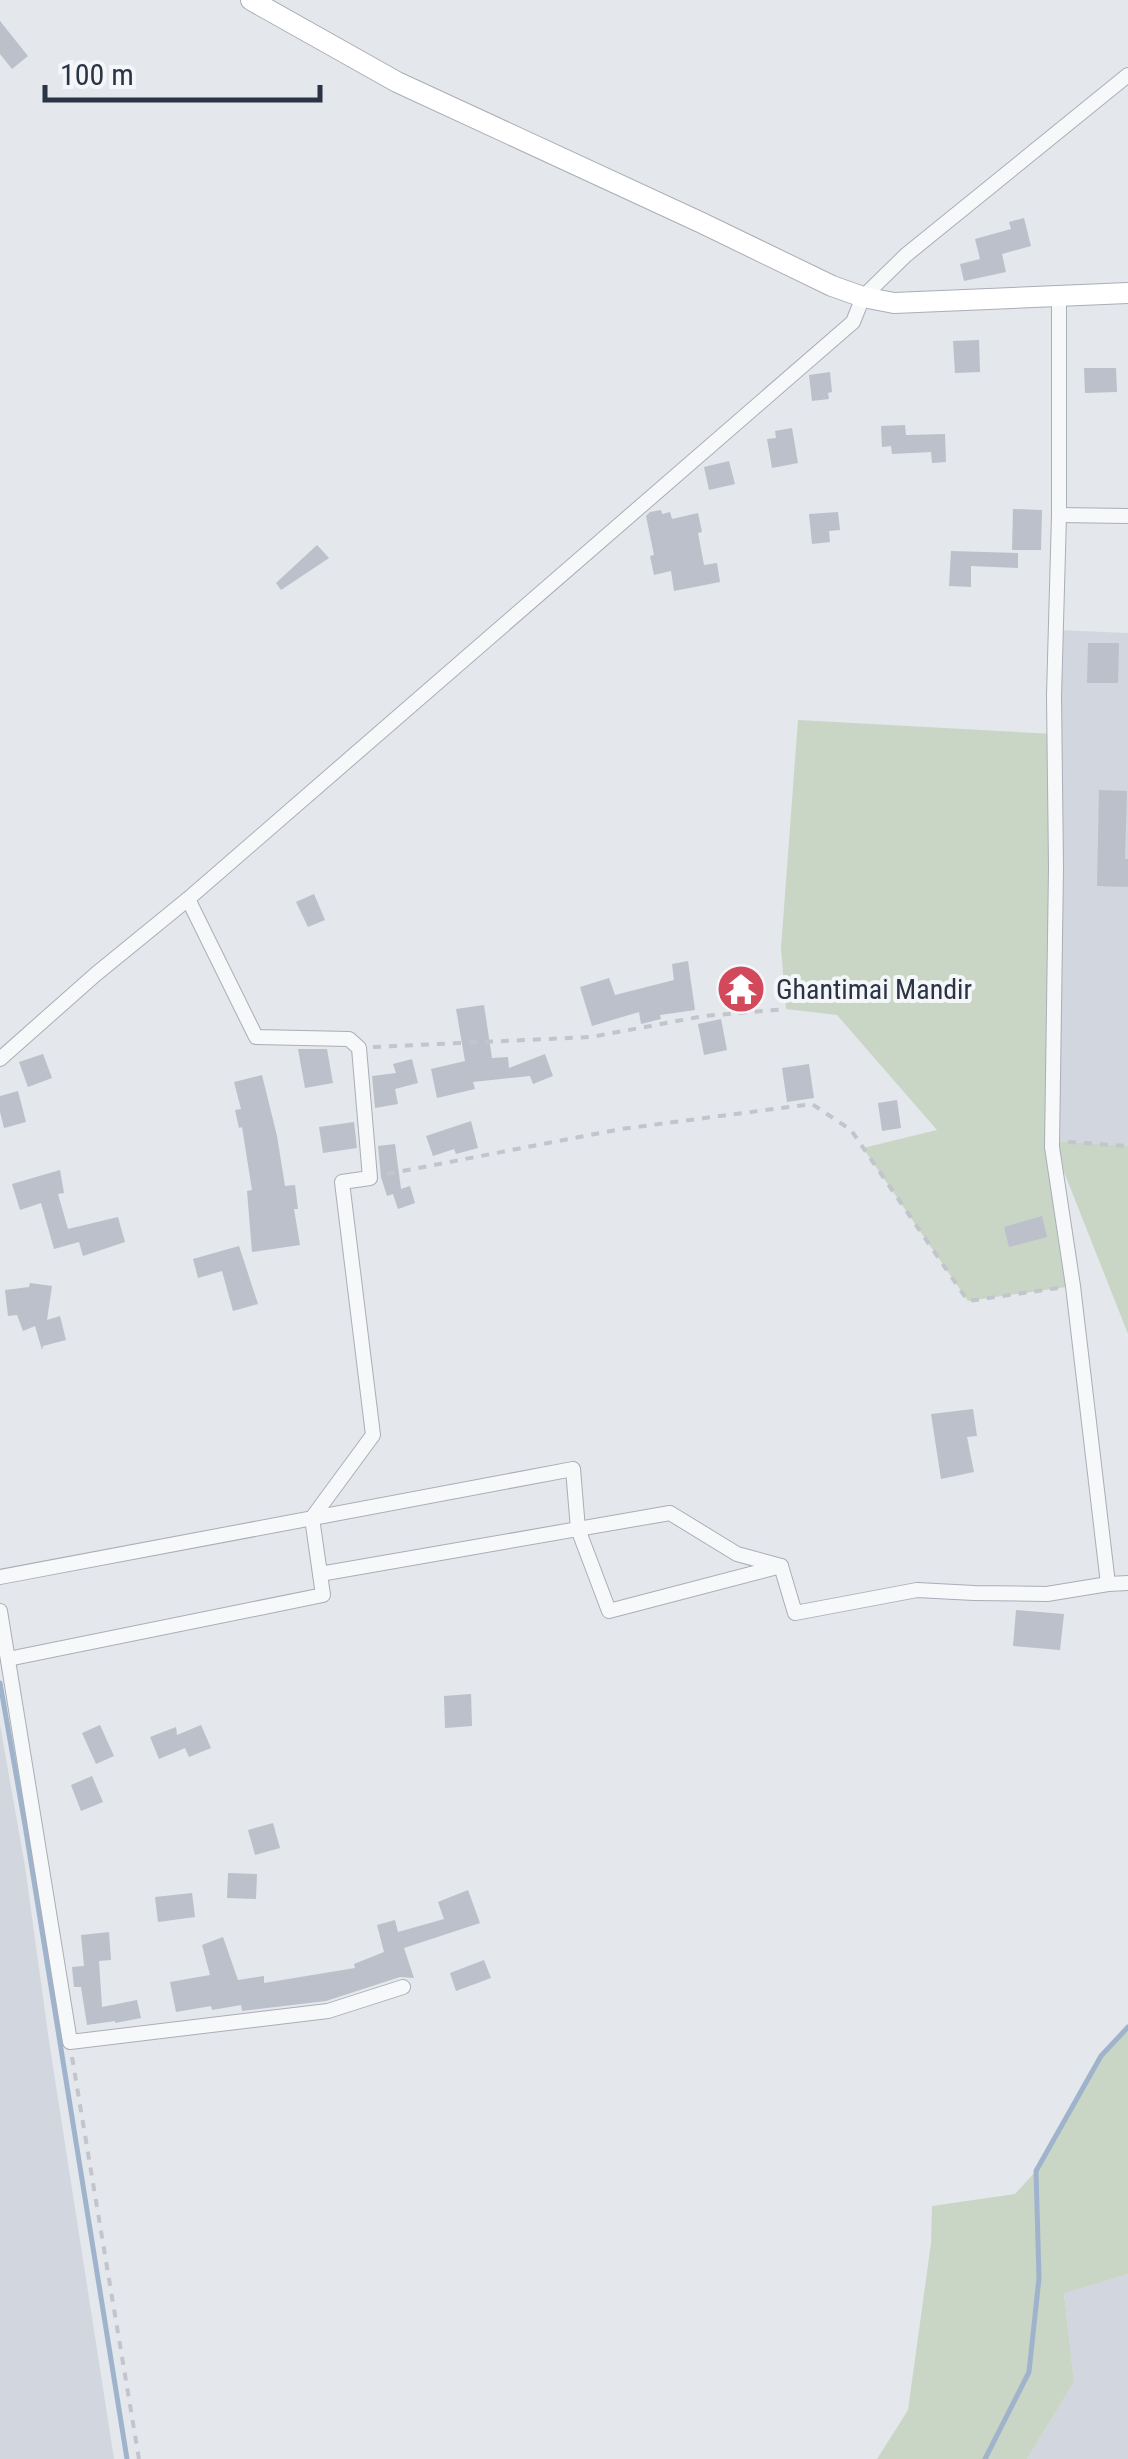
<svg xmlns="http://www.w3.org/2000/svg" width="1128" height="2459" font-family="'Roboto Condensed',sans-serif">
	<rect width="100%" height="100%" fill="#e4e7ec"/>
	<!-- built -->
	<g fill="#d2d6de">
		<polygon points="1057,630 1128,633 1128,1146 1052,1141"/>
		<polygon points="0,1725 25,1866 49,2041 114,2459 0,2459"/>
		<polygon points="1128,2274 1128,2459 1027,2459 1074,2382 1064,2292"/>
	</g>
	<!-- green -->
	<g fill="#c9d6c5">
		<polygon points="798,720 1055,734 1052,1141 1128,1146 1128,1334 1053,1144 1073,1286 968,1301 863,1148 937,1130 837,1015 786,1009 781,948"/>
		<polygon points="1128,2027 1128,2274 1064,2293 1074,2382 1027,2459 877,2459 908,2410 931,2243 932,2206 1015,2194 1036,2171 1101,2056"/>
	</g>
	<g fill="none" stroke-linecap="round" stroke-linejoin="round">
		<!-- stream -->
		<g stroke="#9fb4cc" stroke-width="5">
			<polyline points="0,1683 25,1825 127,2459"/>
			<polyline points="985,2459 1029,2372 1039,2278 1036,2171 1101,2056 1128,2027"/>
		</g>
	</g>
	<!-- building -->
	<g fill="#bbc0ca">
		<polygon points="0,21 28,56 12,69 0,54"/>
		<polygon points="1024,218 1031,246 1002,254 1006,272 964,281 960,264 980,259 975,239 1011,229 1009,222"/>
		<polygon points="979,340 980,372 955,373 953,341"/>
		<polygon points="1084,368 1116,368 1117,392 1085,393"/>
		<polygon points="830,372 832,392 828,393 829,399 812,401 809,375"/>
		<polygon points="905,425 906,435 945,434 946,462 932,463 931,452 892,454 891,446 882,447 881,426"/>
		<polygon points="792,428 798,463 772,468 767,439 776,438 775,431"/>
		<polygon points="729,461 735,484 709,490 704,467"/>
		<polygon points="1013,509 1042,510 1041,550 1012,550"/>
		<polygon points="661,510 662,514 670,512 672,519 698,513 702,532 698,533 704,565 717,563 720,582 674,591 671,571 654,575 650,556 654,555 646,516 650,512"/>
		<polygon points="838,512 840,530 829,531 830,542 812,544 809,514"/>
		<polygon points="317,545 329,558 281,590 276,583"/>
		<polygon points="951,551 1018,553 1018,568 971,566 971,587 949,586"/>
		<polygon points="1088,643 1119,643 1118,683 1087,683"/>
		<polygon points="1099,790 1127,791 1125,859 1128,859 1128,887 1097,886"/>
		<polygon points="314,894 325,920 308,927 296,902"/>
		<polygon points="688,961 695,1010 660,1015 661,1019 641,1024 639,1012 592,1026 580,987 609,978 615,995 674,980 672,964"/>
		<polygon points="484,1005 492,1058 508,1057 509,1068 545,1054 553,1076 533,1084 530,1076 473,1082 475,1089 437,1098 431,1069 465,1061 456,1009"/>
		<polygon points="721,1019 727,1050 704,1055 698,1024"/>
		<polygon points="298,1049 327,1049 333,1083 305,1088"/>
		<polygon points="43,1054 52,1078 28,1087 19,1062"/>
		<polygon points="412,1059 418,1083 395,1089 398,1104 375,1108 372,1076 396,1073 393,1064"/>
		<polygon points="809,1064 814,1098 787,1102 782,1068"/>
		<polygon points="262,1075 277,1136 285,1186 295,1185 298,1209 294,1209 300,1245 252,1252 247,1191 252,1190 242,1127 239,1128 235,1110 241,1109 234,1082"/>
		<polygon points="18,1091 26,1122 4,1128 0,1112 0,1096"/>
		<polygon points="897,1100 901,1128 882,1131 878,1103"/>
		<polygon points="471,1121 478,1148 456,1154 454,1149 433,1156 426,1136"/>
		<polygon points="354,1122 357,1148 323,1153 319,1127"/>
		<polygon points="395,1144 401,1189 410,1186 415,1203 398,1209 393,1194 387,1196 381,1177 378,1146"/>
		<polygon points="60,1170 64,1193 58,1194 68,1229 118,1217 125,1242 83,1256 79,1242 54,1249 41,1203 20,1210 12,1184"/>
		<polygon points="1042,1216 1047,1237 1009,1247 1004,1227"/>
		<polygon points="239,1246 258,1304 233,1311 222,1271 198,1278 193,1259"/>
		<polygon points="30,1283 52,1286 47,1320 60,1316 66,1340 43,1346 42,1350 35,1326 23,1331 17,1315 8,1316 5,1290 29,1287"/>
		<polygon points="973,1409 977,1436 967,1437 974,1472 941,1479 931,1414"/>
		<polygon points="1016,1610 1064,1614 1060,1650 1013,1646"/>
		<polygon points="471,1694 472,1726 445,1728 444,1696"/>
		<polygon points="100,1725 114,1756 96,1764 82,1733"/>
		<polygon points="201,1725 211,1748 189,1757 185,1748 159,1759 150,1737 176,1727 177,1735"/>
		<polygon points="92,1776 103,1802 81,1811 71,1785"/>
		<polygon points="273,1823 280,1848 255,1855 248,1830"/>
		<polygon points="228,1873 257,1874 256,1899 227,1898"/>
		<polygon points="468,1890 480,1923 404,1948 414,1978 400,1977 326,2001 242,2011 241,2005 212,2010 211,2006 176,2012 170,1982 210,1975 202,1945 223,1937 238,1980 264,1976 264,1983 355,1968 354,1964 384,1952 377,1925 395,1920 398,1932 444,1919 438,1902"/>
		<polygon points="192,1893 195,1917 158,1922 155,1897"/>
		<polygon points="109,1932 111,1960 99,1961 102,2007 137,2000 141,2018 115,2023 115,2021 87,2025 81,1987 74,1987 72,1967 84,1966 81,1935"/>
		<polygon points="484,1960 491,1978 456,1991 450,1973"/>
	</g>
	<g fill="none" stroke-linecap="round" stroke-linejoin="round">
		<!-- street casing -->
		<g stroke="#a9aeb7" stroke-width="16">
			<g id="street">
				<polyline points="1059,515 1128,516"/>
				<polyline points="0,1059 96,974 188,899 853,322 863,297 906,255 1128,75"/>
				<polyline points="781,1566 795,1613 917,1590 974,1593 1047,1594 1108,1584 1073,1286 1052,1147 1056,868 1054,696 1059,515 1059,295"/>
				<polyline points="0,1577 573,1469 578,1529 609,1611 781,1566 737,1554 670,1513 320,1574 312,1518 373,1435 342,1182 370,1178 359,1048 349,1039 256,1037 188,899"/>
				<polyline points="1108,1584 1128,1583"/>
				<polyline points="0,1611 70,2042 328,2011 403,1987"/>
				<polyline points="8,1659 323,1595 320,1574"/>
			</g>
		</g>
		<!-- secondary casing -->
		<g stroke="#a9aeb7" stroke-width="22">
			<polyline id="secondary" points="251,0 397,82 702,223 832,286 863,297 894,303 1128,293"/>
		</g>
		<!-- path -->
		<g stroke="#c2c5cb" stroke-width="4" stroke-dasharray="8 8" stroke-linecap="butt">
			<polyline points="373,1047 591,1037 704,1016 786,1009"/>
			<polyline points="1068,1142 1128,1146"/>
			<polyline points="387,1174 621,1129 812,1104 851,1130 968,1301 1058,1288"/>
			<polyline points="72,2057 139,2459"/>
		</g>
		<!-- street -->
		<use href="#street" stroke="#f7f8fa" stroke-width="14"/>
		<!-- secondary -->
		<use href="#secondary" stroke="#fff" stroke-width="20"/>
	</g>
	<!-- icons -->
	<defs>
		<g id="temple-disc" transform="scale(2.5)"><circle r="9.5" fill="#d1495b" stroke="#f4f6f9"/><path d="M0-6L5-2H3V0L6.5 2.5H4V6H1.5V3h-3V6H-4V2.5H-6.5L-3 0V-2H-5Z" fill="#fff"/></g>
	</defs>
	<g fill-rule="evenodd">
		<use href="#temple-disc" x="741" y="989"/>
	</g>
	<g text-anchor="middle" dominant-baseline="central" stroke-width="8" stroke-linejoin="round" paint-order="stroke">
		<!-- poi labels -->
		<g font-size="28" fill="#2b3445" stroke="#f4f6f9" text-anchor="start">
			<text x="776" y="989">Ghantimai Mandir</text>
		</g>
	</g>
	<!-- scale -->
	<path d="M45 85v15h275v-15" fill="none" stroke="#2b3445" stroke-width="5"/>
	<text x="60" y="85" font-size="30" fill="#2b3445" stroke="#f4f6f9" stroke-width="8" paint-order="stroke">100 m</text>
</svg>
